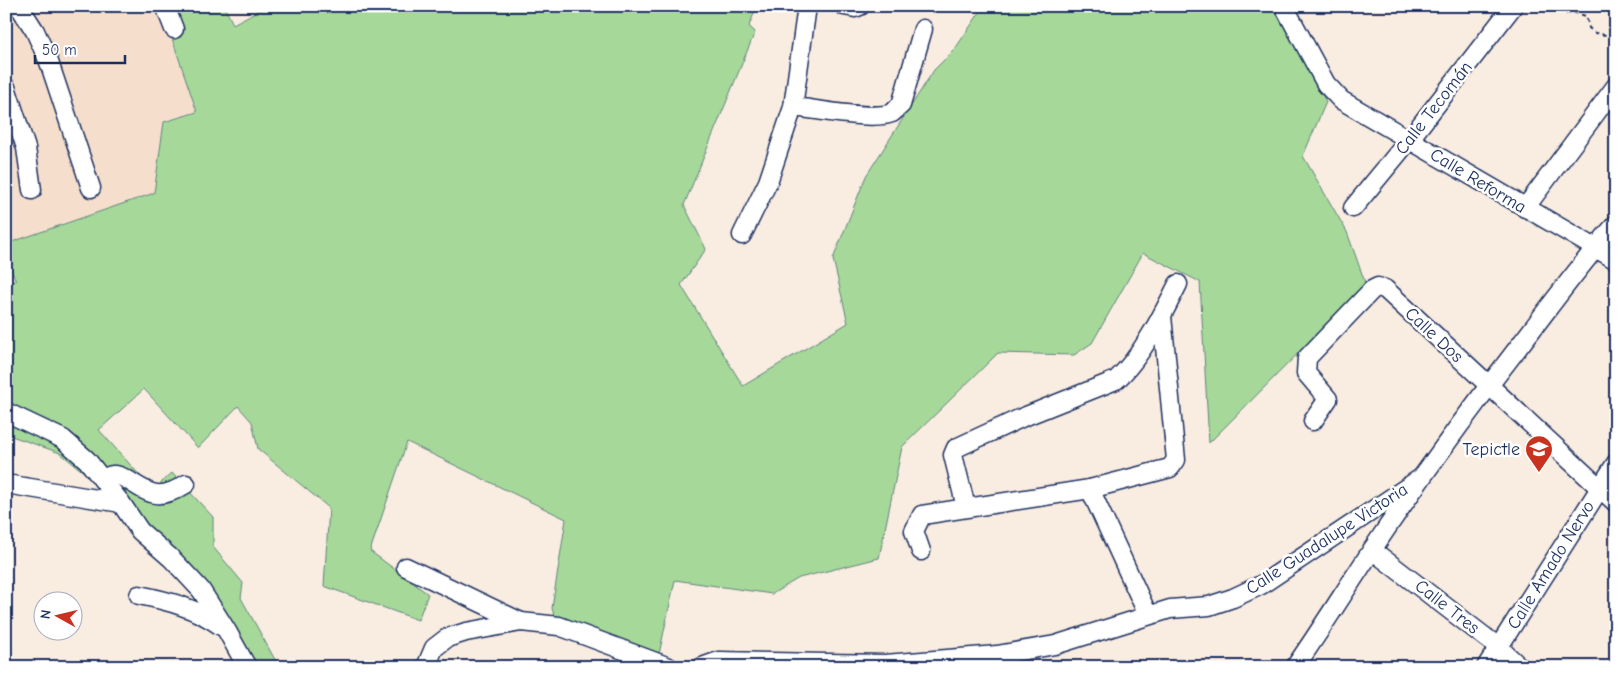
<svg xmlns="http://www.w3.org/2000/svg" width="1622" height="673" font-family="'Comic Neue',sans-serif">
	<rect width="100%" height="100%" fill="#f9ece1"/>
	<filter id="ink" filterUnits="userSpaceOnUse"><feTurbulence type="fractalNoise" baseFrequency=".02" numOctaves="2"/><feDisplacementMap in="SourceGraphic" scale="10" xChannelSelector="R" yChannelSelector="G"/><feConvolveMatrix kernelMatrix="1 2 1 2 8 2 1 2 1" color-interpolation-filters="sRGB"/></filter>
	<g filter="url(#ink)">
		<!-- built -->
		<polygon fill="#f5decc" points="6,6 161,6 197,112 164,122 154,193 6,244"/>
		<!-- green -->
		<polygon fill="#a6d89a" stroke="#60847c" points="161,6 224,6 233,24 267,6 757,6 749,26 755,32 684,205 706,249 681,285 743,386 848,323 833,259 866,176 934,70 955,49 984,6 1279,6 1326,102 1303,156 1347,232 1366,285 1209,443 1200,282 1143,253 1092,343 1074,355 998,353 902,447 879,558 799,578 772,594 675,580 658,659 555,619 552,608 566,519 407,442 370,551 428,594 418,620 324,586 329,508 258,449 252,422 238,406 198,448 144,389 99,430 153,490 172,473 213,517 213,547 243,583 241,598 279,667 240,667 209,609 176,571 140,542 91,478 60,453 6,434 6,282 16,281 6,257 6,244 154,193 164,122 197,112"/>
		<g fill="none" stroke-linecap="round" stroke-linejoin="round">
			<!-- minor casing -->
			<g stroke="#1b2f5e" stroke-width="21">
				<g id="minor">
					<polyline points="19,6 35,31 49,62 91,188"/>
					<polyline points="165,6 174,29"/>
					<polyline points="844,6 855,8 860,6"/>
					<polyline points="1284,6 1326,84 1341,100 1616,260"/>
					<polyline points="6,87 26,148 32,190"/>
					<path d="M793,107C815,109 874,121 892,113C895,111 898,107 901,105L923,29"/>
					<polyline points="1353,208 1409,140 1513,6"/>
					<polyline points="1525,208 1616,86"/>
					<polyline points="742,235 768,182 793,107 807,6"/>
					<polyline points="6,412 63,439 87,460 121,503 140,531 172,559 201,590 227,631 247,667"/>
					<polyline points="1313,421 1328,399 1306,373 1307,358 1372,290 1378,287 1385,289 1616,503"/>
					<path d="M102,479C105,478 110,475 113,475C118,474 124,478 128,480C152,496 161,500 186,484"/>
					<polyline points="6,484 121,503"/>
					<polyline points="1090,489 1148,615"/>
					<path d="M966,507L953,455L956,448L1021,418L1116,380C1141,358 1163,314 1178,284"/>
					<polyline points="1372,550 1498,647 1520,667"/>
					<polyline points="921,551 914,531 922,515 1090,489 1170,468 1176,460 1162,316"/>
					<polyline points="406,567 521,622"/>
					<path d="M139,595C169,601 196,608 221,626"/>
					<polyline points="426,667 434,648 447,638 466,632 521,622 559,626 669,667"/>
					<polyline points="702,667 719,661 885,664 997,655 1055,645 1170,609 1209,606 1233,598 1261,585 1421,478"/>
					<path d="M1295,667C1322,628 1346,589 1372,550C1420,478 1471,408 1524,340C1554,301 1583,261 1616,224"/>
					<polyline points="1486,667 1616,463"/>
				</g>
			</g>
			<!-- path -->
			<polyline stroke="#1b2f5e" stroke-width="2" stroke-dasharray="4 4" stroke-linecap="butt" points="1552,6 1565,14 1572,12 1586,16 1589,28 1595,33 1616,37"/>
			<!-- minor -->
			<use href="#minor" stroke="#fff" stroke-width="18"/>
		</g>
	</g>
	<!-- icons -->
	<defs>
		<g id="school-pin" transform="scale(1.4375)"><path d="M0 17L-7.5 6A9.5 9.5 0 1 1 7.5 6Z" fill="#c8321e" stroke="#fff"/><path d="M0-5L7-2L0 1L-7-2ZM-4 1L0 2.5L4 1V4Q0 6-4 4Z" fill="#fff"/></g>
	</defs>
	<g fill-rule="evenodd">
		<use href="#school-pin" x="1539" y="449"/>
	</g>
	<g text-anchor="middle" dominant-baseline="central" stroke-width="5" stroke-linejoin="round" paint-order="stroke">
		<!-- street labels -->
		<g font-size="18" fill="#1b2f5e" stroke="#fff">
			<text transform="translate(1434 108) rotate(-52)">Calle Tecomán</text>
			<text transform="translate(1478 181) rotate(31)">Calle Reforma</text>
			<text transform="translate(1434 335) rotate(43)">Calle Dos</text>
			<text transform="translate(1327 539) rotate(-33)">Calle Guadalupe Victoria</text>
			<text transform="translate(1551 565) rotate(-58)">Calle Amado Nervo</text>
			<text transform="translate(1447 607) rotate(38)">Calle Tres</text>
		</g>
		<!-- poi labels -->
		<g font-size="18" fill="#1b2f5e" stroke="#fff" text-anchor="end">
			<text x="1520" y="449">Tepictle</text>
		</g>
	</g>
	<!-- margin -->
	<rect width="1622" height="673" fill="none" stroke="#fff" stroke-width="25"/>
	<rect x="12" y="12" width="1597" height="648" fill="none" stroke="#1b2f5e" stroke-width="2" filter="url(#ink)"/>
	<!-- north arrow -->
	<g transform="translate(58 616) rotate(278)"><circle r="24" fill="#ffffff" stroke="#a4acbf"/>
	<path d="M0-4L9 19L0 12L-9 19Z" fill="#c8321e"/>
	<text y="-8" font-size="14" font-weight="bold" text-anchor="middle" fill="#1b2f5e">N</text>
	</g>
	<!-- scale -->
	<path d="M35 55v8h90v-8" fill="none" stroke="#1b2f5e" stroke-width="2.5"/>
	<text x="42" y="55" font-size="15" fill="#1b2f5e" stroke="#ffffff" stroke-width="4" paint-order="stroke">50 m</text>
</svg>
